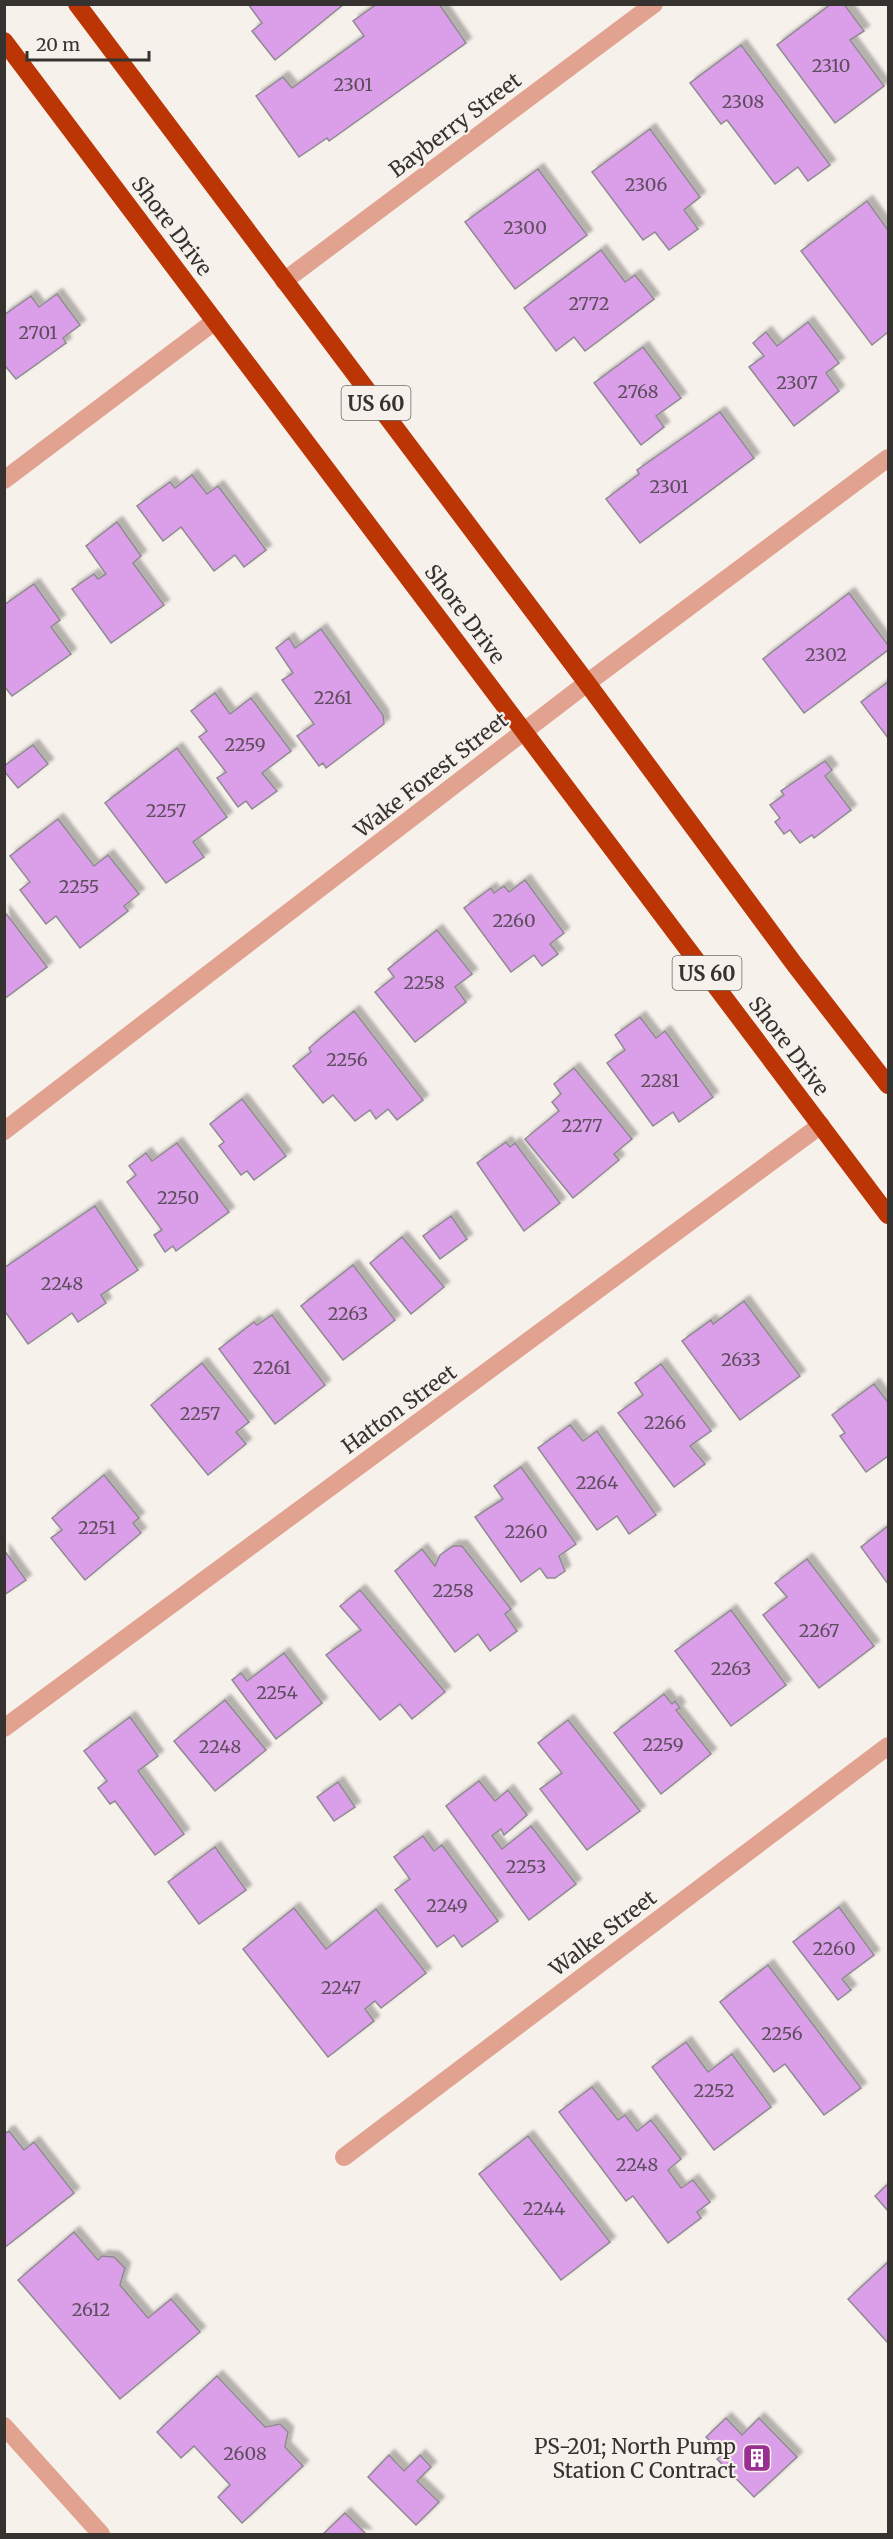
<svg xmlns="http://www.w3.org/2000/svg" width="893" height="2539" font-family="Merriweather,serif">
	<defs>
		<filter id="shadow"><feDropShadow dx="5.5" dy="-5.5" stdDeviation="1.5" flood-color="#0004"/></filter>
	</defs>
	<rect width="100%" height="100%" fill="#f7f1ec"/>
	<!-- building -->
	<g fill="#da9fe8" stroke="#8f8a90" stroke-width="1.5" filter="url(#shadow)">
		<polygon points="248,4 344,4 275,60 252,31 262,23"/>
		<polygon points="377,4 439,4 466,43 329,141 327,138 299,157 256,96 283,77 292,88 364,36 353,21"/>
		<polygon points="831,4 844,4 864,31 850,40 884,86 835,123 777,45"/>
		<polygon points="741,45 830,165 808,181 798,167 775,184 727,120 721,124 690,83"/>
		<polygon points="650,129 700,197 684,210 698,229 669,250 655,232 643,240 592,172"/>
		<polygon points="538,169 587,235 515,289 465,222"/>
		<polygon points="867,201 888,230 888,332 872,345 801,251"/>
		<polygon points="601,250 625,282 635,275 654,299 585,351 574,337 556,351 524,308"/>
		<polygon points="57,294 80,325 63,338 66,343 16,379 6,367 4,368 4,315 31,296 39,307"/>
		<polygon points="808,322 839,363 826,373 839,391 794,426 749,367 764,356 753,343 766,332 777,346"/>
		<polygon points="643,347 681,398 656,416 664,427 641,445 594,383"/>
		<polygon points="720,412 754,458 640,543 606,499 639,474 637,470"/>
		<polygon points="192,475 207,494 218,486 266,550 244,567 235,555 214,571 181,527 163,541 137,506 170,482 175,488"/>
		<polygon points="117,522 141,556 133,563 164,605 111,643 72,589 94,574 98,579 106,574 86,546"/>
		<polygon points="34,584 60,620 51,627 71,654 12,696 4,686 4,605"/>
		<polygon points="849,593 888,645 888,650 804,713 763,659"/>
		<polygon points="321,629 383,715 384,724 326,768 323,763 319,766 297,736 314,724 282,680 293,673 276,648 289,638 295,648"/>
		<polygon points="888,682 888,738 861,702"/>
		<polygon points="215,693 230,714 251,698 291,751 262,773 277,791 252,809 246,801 238,807 217,778 226,772 199,737 207,731 191,711"/>
		<polygon points="33,745 48,764 18,788 4,771 4,766"/>
		<polygon points="177,748 227,817 193,842 204,857 166,883 105,803"/>
		<polygon points="825,761 832,770 825,776 851,810 814,838 812,835 800,843 790,830 784,834 775,822 780,818 770,805 784,795 781,791"/>
		<polygon points="58,819 94,866 108,855 139,894 124,906 128,911 80,948 56,916 46,924 20,890 30,882 10,856"/>
		<polygon points="525,880 564,933 550,944 558,954 542,966 534,955 511,972 464,908 491,888 494,893 504,886 509,892"/>
		<polygon points="4,911 47,967 4,999"/>
		<polygon points="437,930 472,974 455,987 466,1002 415,1042 375,992 394,977 388,969"/>
		<polygon points="354,1011 423,1100 397,1120 388,1109 376,1119 370,1110 355,1121 333,1095 323,1103 293,1066 311,1052 309,1048 323,1036"/>
		<polygon points="640,1017 656,1038 665,1031 713,1097 679,1122 673,1112 653,1126 607,1063 625,1050 615,1035"/>
		<polygon points="574,1068 632,1139 614,1154 619,1160 573,1198 525,1139 559,1111 552,1102 561,1094 554,1084"/>
		<polygon points="242,1099 286,1156 254,1180 247,1171 241,1175 219,1146 224,1142 210,1124"/>
		<polygon points="506,1142 510,1147 515,1143 560,1203 524,1231 477,1163"/>
		<polygon points="177,1143 229,1212 176,1251 173,1246 165,1252 154,1235 162,1230 127,1182 136,1175 129,1166 146,1153 152,1161"/>
		<polygon points="95,1206 138,1270 101,1295 106,1303 78,1322 72,1313 28,1344 4,1310 4,1268"/>
		<polygon points="451,1216 467,1239 440,1259 423,1236"/>
		<polygon points="402,1237 444,1287 411,1314 370,1263"/>
		<polygon points="353,1265 395,1320 343,1360 301,1306"/>
		<polygon points="744,1301 800,1376 740,1420 682,1341 711,1320 713,1324"/>
		<polygon points="272,1315 325,1385 275,1424 219,1349 254,1322 257,1325"/>
		<polygon points="202,1363 249,1422 236,1432 246,1444 208,1475 151,1405"/>
		<polygon points="661,1364 711,1431 690,1446 705,1464 674,1487 618,1413 643,1395 635,1383"/>
		<polygon points="874,1384 887,1401 888,1400 888,1456 866,1472 840,1436 845,1433 832,1415"/>
		<polygon points="570,1425 583,1441 597,1431 656,1515 629,1534 617,1516 597,1530 538,1448"/>
		<polygon points="521,1467 576,1544 559,1556 565,1571 555,1578 547,1578 540,1568 521,1582 475,1517 503,1499 494,1486"/>
		<polygon points="104,1475 139,1518 133,1523 141,1533 85,1580 51,1538 62,1530 52,1518"/>
		<polygon points="888,1526 888,1584 861,1547"/>
		<polygon points="453,1546 462,1546 511,1609 505,1614 517,1631 490,1651 478,1634 455,1652 395,1571 422,1549 435,1566 440,1555"/>
		<polygon points="4,1550 26,1580 4,1595"/>
		<polygon points="807,1559 874,1646 819,1688 763,1615 787,1597 775,1583"/>
		<polygon points="360,1590 445,1692 412,1719 400,1704 380,1720 326,1655 361,1630 340,1606"/>
		<polygon points="731,1610 786,1685 731,1726 675,1651"/>
		<polygon points="284,1653 322,1703 276,1739 232,1680 241,1673 247,1681"/>
		<polygon points="664,1694 672,1704 675,1701 680,1708 676,1710 711,1754 661,1794 614,1733"/>
		<polygon points="225,1700 266,1750 215,1791 174,1741"/>
		<polygon points="130,1717 158,1756 138,1771 184,1834 155,1855 115,1801 110,1804 98,1788 107,1781 84,1751"/>
		<polygon points="568,1720 640,1811 587,1850 540,1789 562,1773 538,1743"/>
		<polygon points="479,1781 495,1801 508,1790 527,1815 504,1835 501,1829 492,1836 502,1849 531,1826 576,1884 529,1920 446,1806"/>
		<polygon points="338,1782 355,1807 334,1821 317,1797"/>
		<polygon points="423,1836 434,1851 442,1845 498,1921 462,1947 454,1935 437,1947 395,1890 410,1879 394,1857"/>
		<polygon points="215,1847 246,1890 199,1924 168,1882"/>
		<polygon points="839,1907 874,1955 842,1979 851,1990 838,2000 793,1942"/>
		<polygon points="294,1908 326,1949 376,1909 426,1973 381,2008 375,2001 365,2009 374,2021 328,2057 243,1949"/>
		<polygon points="768,1965 861,2088 824,2115 785,2064 774,2072 720,2002"/>
		<polygon points="686,2042 708,2072 732,2054 771,2107 714,2150 652,2067"/>
		<polygon points="592,2087 618,2120 625,2115 637,2131 651,2120 681,2159 668,2170 681,2188 693,2180 710,2202 697,2212 701,2218 668,2243 633,2196 626,2201 559,2112"/>
		<polygon points="9,2131 24,2150 34,2142 74,2193 4,2248 4,2134"/>
		<polygon points="528,2136 610,2242 561,2280 479,2174"/>
		<polygon points="888,2184 888,2211 875,2196"/>
		<polygon points="74,2232 98,2260 102,2256 114,2257 125,2268 120,2285 148,2318 171,2299 200,2332 120,2399 18,2280"/>
		<polygon points="888,2262 888,2343 848,2299"/>
		<polygon points="217,2376 265,2427 280,2424 288,2432 285,2447 303,2466 242,2523 218,2497 230,2485 194,2446 181,2458 157,2432"/>
		<polygon points="726,2418 742,2435 759,2418 797,2457 754,2497 717,2459 723,2454 706,2437"/>
		<polygon points="389,2455 404,2471 420,2455 431,2467 417,2481 439,2502 416,2525 368,2477"/>
		<polygon points="345,2513 366,2534 323,2534"/>
	</g>
	<g fill="none" stroke-linecap="round" stroke-linejoin="round">
		<!-- street -->
		<g stroke="#e1a290" stroke-width="18">
			<polyline points="284,281 654,4"/>
			<polyline points="4,480 215,321"/>
			<polyline points="4,1131 587,683 888,458"/>
			<polyline points="4,1728 821,1125"/>
			<polyline points="344,2157 888,1746"/>
			<polyline points="4,2426 101,2534"/>
		</g>
		<!-- highway -->
		<g stroke="#bc3505" stroke-width="18">
			<polyline points="77,4 587,683 795,965 888,1085"/>
			<polyline points="4,41 888,1215"/>
		</g>
	</g>
	<!-- icons -->
	<defs>
		<g id="building-square" transform="scale(1.5)"><rect x="-9" y="-9" width="18" height="18" rx="4" fill="#992f91" stroke="#f7f1ec"/><path d="M-4-6H4V6H1V3H-1V6H-4ZM-2.5-4.3h1.7v1.8h-1.7ZM.8-4.3h1.7v1.8H.8ZM-2.5-1h1.7V.8h-1.7ZM.8-1h1.7V.8H.8Z" fill="#fff"/></g>
	</defs>
	<g fill-rule="evenodd">
		<use href="#building-square" x="757" y="2458"/>
	</g>
	<g text-anchor="middle" dominant-baseline="central" stroke-width="4.5" stroke-linejoin="round" paint-order="stroke">
		<!-- number labels -->
		<g font-size="18" fill="#5e4d5e">
			<text x="831" y="65">2310</text>
			<text x="353" y="84">2301</text>
			<text x="743" y="101">2308</text>
			<text x="646" y="184">2306</text>
			<text x="525" y="227">2300</text>
			<text x="589" y="303">2772</text>
			<text x="38" y="332">2701</text>
			<text x="797" y="382">2307</text>
			<text x="638" y="391">2768</text>
			<text x="669" y="486">2301</text>
			<text x="826" y="654">2302</text>
			<text x="333" y="697">2261</text>
			<text x="245" y="744">2259</text>
			<text x="166" y="810">2257</text>
			<text x="79" y="886">2255</text>
			<text x="514" y="920">2260</text>
			<text x="424" y="982">2258</text>
			<text x="347" y="1059">2256</text>
			<text x="660" y="1080">2281</text>
			<text x="582" y="1125">2277</text>
			<text x="178" y="1197">2250</text>
			<text x="62" y="1283">2248</text>
			<text x="348" y="1313">2263</text>
			<text x="741" y="1359">2633</text>
			<text x="272" y="1367">2261</text>
			<text x="200" y="1413">2257</text>
			<text x="665" y="1422">2266</text>
			<text x="597" y="1482">2264</text>
			<text x="97" y="1527">2251</text>
			<text x="526" y="1531">2260</text>
			<text x="453" y="1590">2258</text>
			<text x="819" y="1630">2267</text>
			<text x="731" y="1668">2263</text>
			<text x="277" y="1692">2254</text>
			<text x="663" y="1744">2259</text>
			<text x="220" y="1746">2248</text>
			<text x="526" y="1866">2253</text>
			<text x="447" y="1905">2249</text>
			<text x="834" y="1948">2260</text>
			<text x="341" y="1987">2247</text>
			<text x="782" y="2033">2256</text>
			<text x="714" y="2090">2252</text>
			<text x="637" y="2164">2248</text>
			<text x="544" y="2208">2244</text>
			<text x="91" y="2309">2612</text>
			<text x="245" y="2453">2608</text>
		</g>
		<!-- shield labels -->
		<g fill="#f7f1ec" stroke="#6f6b68" stroke-width="1.5">
			<rect x="341.5" y="386" width="69" height="34" rx="4.5"/>
			<rect x="672.5" y="956" width="69" height="34" rx="4.5"/>
		</g>
		<g font-size="20" font-weight="bold" fill="#353230">
			<text x="376" y="403">US 60</text>
			<text x="707" y="973">US 60</text>
		</g>
		<!-- street labels -->
		<g font-size="21" fill="#353230" stroke="#f7f1ec">
			<text transform="translate(455 125) rotate(-37)">Bayberry Street</text>
			<text transform="translate(172 226) rotate(53)">Shore Drive</text>
			<text transform="translate(465 614) rotate(53)">Shore Drive</text>
			<text transform="translate(431 775) rotate(-38)">Wake Forest Street</text>
			<text transform="translate(789 1046) rotate(53)">Shore Drive</text>
			<text transform="translate(399 1409) rotate(-36)">Hatton Street</text>
			<text transform="translate(603 1933) rotate(-37)">Walke Street</text>
		</g>
		<!-- poi labels -->
		<g font-size="21" fill="#353230" stroke="#f7f1ec" text-anchor="end">
			<text x="736" y="2446">PS-201; North Pump<tspan x="736" dy="24">Station C Contract</tspan></text>
		</g>
	</g>
	<!-- border -->
	<rect width="893" height="2539" fill="none" stroke="#353230" stroke-width="12"/>
	<!-- scale -->
	<path d="M27 51v9h122v-9" fill="none" stroke="#353230" stroke-width="3"/>
	<text x="36" y="51" font-size="18" fill="#353230" stroke="#f7f1ec" stroke-width="4.5" paint-order="stroke">20 m</text>
</svg>
